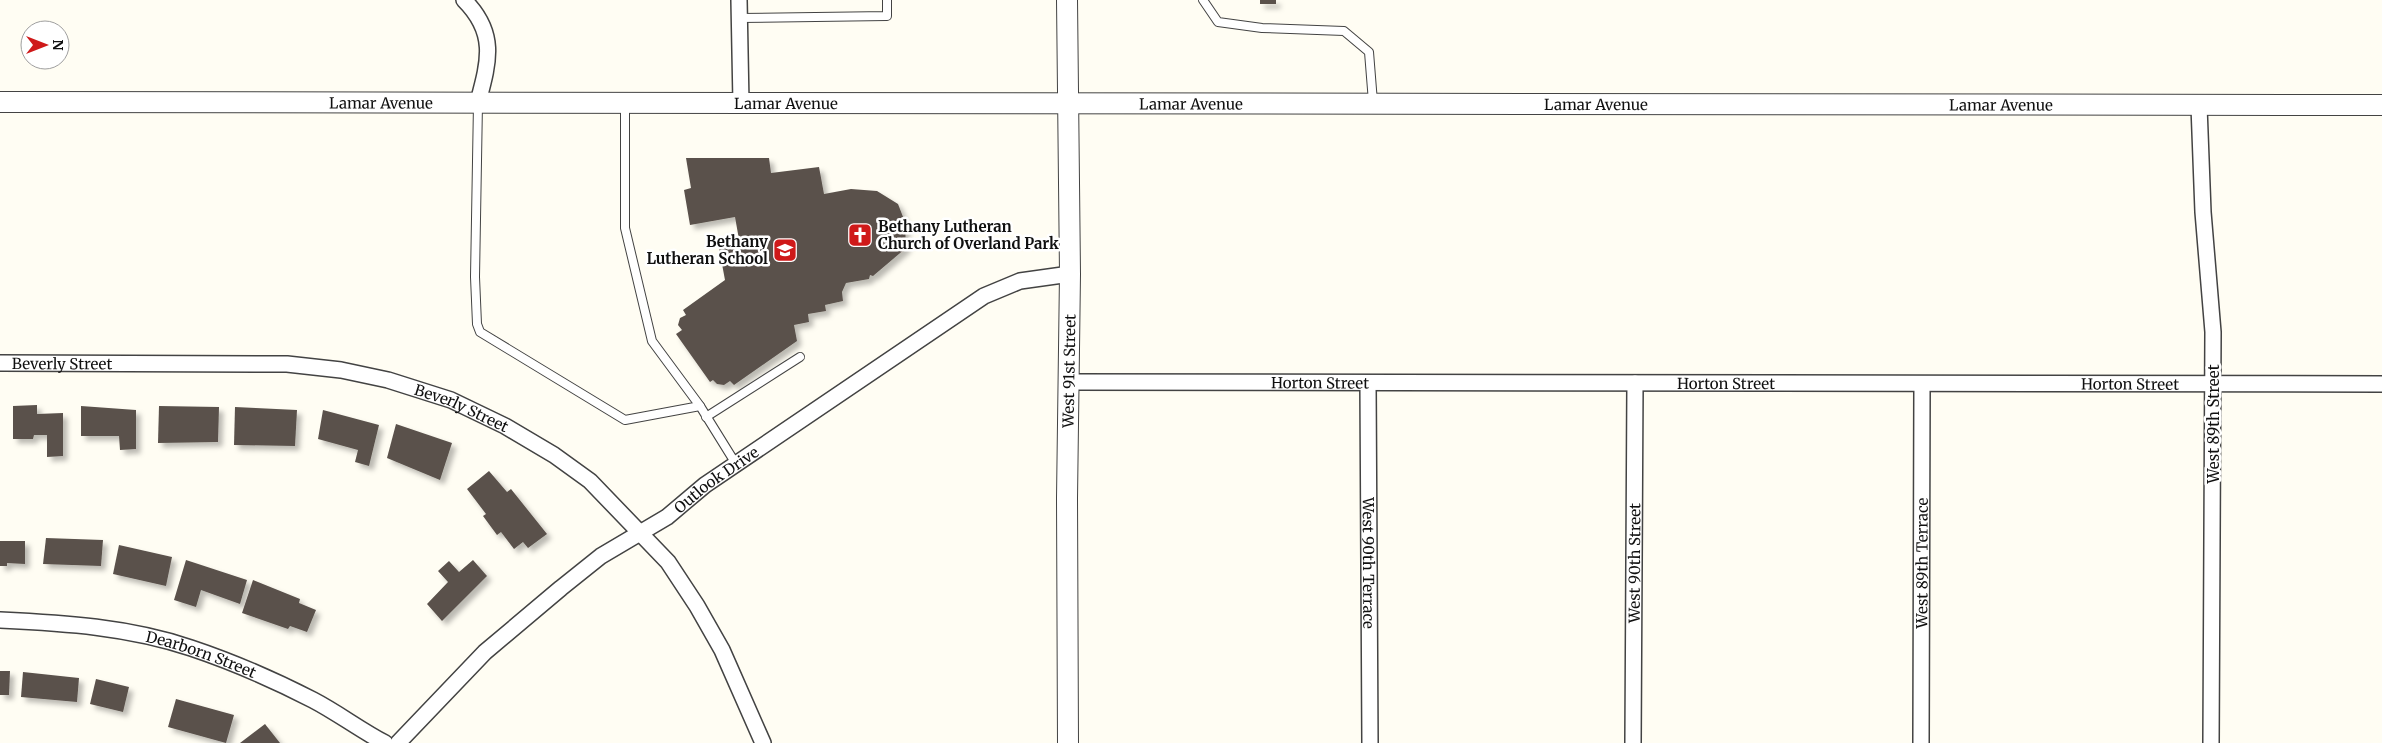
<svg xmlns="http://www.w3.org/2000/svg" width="2382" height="743" font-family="Merriweather,serif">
	<defs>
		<filter id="shadow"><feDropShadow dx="4.5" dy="4.5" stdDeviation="2.5" flood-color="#0004"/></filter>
	</defs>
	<rect width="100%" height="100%" fill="#fffdf3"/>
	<!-- building -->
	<g fill="#5a514b" filter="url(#shadow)">
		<rect x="1260" y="0" width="16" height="4"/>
		<polygon points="686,158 769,158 771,173 819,167 824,194 851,189 877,191 898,204 905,222 906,248 873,276 870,275 869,279 846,283 842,292 843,301 825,305 826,311 808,314 809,322 794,325 797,341 734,385 730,381 724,385 717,384 713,380 710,382 676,334 682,330 678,325 680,318 686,315 683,310 725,280 719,248 740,245 735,217 690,225 684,190 691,188"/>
		<polygon points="37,405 37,414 63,413 63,456 47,457 47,435 34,435 33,439 13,439 13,406"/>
		<polygon points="81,406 136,410 136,449 120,450 119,436 81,436"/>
		<polygon points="159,406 219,407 218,442 158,443"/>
		<polygon points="235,407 297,410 295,446 234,445"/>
		<polygon points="323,410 379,425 369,466 355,462 358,450 318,439"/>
		<polygon points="396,424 452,443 440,480 387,458"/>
		<polygon points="489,471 507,492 511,489 547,534 528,548 523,542 514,549 501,532 497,535 483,516 486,514 467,489"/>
		<polygon points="46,538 103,540 101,566 43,564"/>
		<polygon points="0,541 25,541 25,564 7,563 7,566 0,566"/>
		<polygon points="119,545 172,557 166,586 113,574"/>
		<polygon points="186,560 247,580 240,604 201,590 196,607 174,600"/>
		<polygon points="473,560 487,576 442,621 427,604 448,582 438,571 449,561 459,572"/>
		<polygon points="253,580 300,599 299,603 316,610 307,632 290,626 288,629 242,613"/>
		<polygon points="0,671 10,671 9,695 0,695"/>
		<polygon points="23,672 79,678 77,702 21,697"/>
		<polygon points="96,679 129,687 123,712 90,704"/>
		<polygon points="176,699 234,715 226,743 168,727"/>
		<polygon points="265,724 280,743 240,743"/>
	</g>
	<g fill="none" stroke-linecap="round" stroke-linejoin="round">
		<!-- service casing -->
		<g stroke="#434343" stroke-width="10">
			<g id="service">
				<polyline points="1203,0 1218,22 1262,28 1344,31 1369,52 1373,102"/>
				<polyline points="739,18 887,16 887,0"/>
				<polyline points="478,103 475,277 477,324 480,332 625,420 700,406 736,464"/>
				<polyline points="625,105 625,228 652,341 700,406"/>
				<polyline points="706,417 800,357"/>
			</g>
		</g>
		<!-- minor casing -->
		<g stroke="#434343" stroke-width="18">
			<g id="minor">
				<path d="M464,0C497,33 489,61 478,102"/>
				<polyline points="739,0 741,103"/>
				<polyline points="2199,106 2203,212 2213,332 2211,743"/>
				<path id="s1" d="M0,363L287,364L341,370L388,380L451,400L505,426L554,455L590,481L668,562L697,606L722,650L763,743"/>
				<path id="s2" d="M1068,382L2382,384"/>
				<path id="s3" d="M1368,383L1370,743"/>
				<path id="s4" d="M0,620C64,623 129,627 191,648C233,662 274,680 313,700C338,713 360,730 385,743"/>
				<path id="s5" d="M398,743L485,652L561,588L601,556L667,517L705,485L984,296L1020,281L1070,274"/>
				<path id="s6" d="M1633,743L1635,383"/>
				<path id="s7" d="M1921,743L1922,384"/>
			</g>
		</g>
		<!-- tertiary casing -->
		<g stroke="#434343" stroke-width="22">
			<g id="tertiary">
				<polyline points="1067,0 1070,274 1067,498 1068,743"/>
				<path id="s8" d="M0,102L2382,105"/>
			</g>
		</g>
		<!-- service -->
		<use href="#service" stroke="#fff" stroke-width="8"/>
		<!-- minor -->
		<use href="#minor" stroke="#fff" stroke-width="15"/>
		<!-- tertiary -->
		<use href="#tertiary" stroke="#fff" stroke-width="20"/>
	</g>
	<!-- icons -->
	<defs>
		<g id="church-square" transform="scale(1.25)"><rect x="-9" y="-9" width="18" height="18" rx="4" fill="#cf1919" stroke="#fff"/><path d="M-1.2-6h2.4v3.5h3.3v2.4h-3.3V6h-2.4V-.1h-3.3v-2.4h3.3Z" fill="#fff"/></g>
		<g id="school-square" transform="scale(1.25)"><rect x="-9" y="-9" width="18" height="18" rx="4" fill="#cf1919" stroke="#fff"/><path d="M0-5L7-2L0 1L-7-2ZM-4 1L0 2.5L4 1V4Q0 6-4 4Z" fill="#fff"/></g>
	</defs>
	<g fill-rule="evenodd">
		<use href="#church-square" x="860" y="235"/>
		<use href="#school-square" x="785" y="250"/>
	</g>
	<g text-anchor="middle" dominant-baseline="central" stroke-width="5" stroke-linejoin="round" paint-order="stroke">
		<!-- street labels -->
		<g font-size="15" fill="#101010" stroke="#fff">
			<text stroke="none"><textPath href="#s8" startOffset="381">Lamar Avenue</textPath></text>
			<text stroke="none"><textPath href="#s8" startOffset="786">Lamar Avenue</textPath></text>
			<text stroke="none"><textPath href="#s8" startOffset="1191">Lamar Avenue</textPath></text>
			<text stroke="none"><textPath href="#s8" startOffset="1596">Lamar Avenue</textPath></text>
			<text stroke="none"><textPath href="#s8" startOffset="2001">Lamar Avenue</textPath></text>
			<text stroke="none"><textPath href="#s1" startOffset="62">Beverly Street</textPath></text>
			<text transform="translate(1069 371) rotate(-89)">West 91st Street</text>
			<text stroke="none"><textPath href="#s2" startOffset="252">Horton Street</textPath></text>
			<text stroke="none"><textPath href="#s2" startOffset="658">Horton Street</textPath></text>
			<text stroke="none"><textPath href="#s2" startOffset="1062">Horton Street</textPath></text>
			<text stroke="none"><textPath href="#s1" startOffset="468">Beverly Street</textPath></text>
			<text transform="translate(2213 424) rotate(-90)">West 89th Street</text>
			<text stroke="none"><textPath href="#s5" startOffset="415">Outlook Drive</textPath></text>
			<text stroke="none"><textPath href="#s3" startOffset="180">West 90th Terrace</textPath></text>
			<text stroke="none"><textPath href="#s6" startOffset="180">West 90th Street</textPath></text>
			<text stroke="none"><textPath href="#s7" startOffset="180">West 89th Terrace</textPath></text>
			<text stroke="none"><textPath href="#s4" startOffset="205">Dearborn Street</textPath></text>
		</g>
		<!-- poi labels -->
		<g font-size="15" font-weight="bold" fill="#101010" stroke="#fff" text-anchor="start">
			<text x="878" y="226">Bethany Lutheran<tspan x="878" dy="17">Church of Overland Park</tspan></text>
			<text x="768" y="241" text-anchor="end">Bethany<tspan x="768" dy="17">Lutheran School</tspan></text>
		</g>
	</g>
	<!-- north arrow -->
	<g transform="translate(45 45) rotate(90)"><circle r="24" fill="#ffffff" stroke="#9f9f9f"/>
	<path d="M0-4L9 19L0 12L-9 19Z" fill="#cf1919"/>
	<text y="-8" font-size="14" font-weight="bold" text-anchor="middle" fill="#101010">N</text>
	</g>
</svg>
